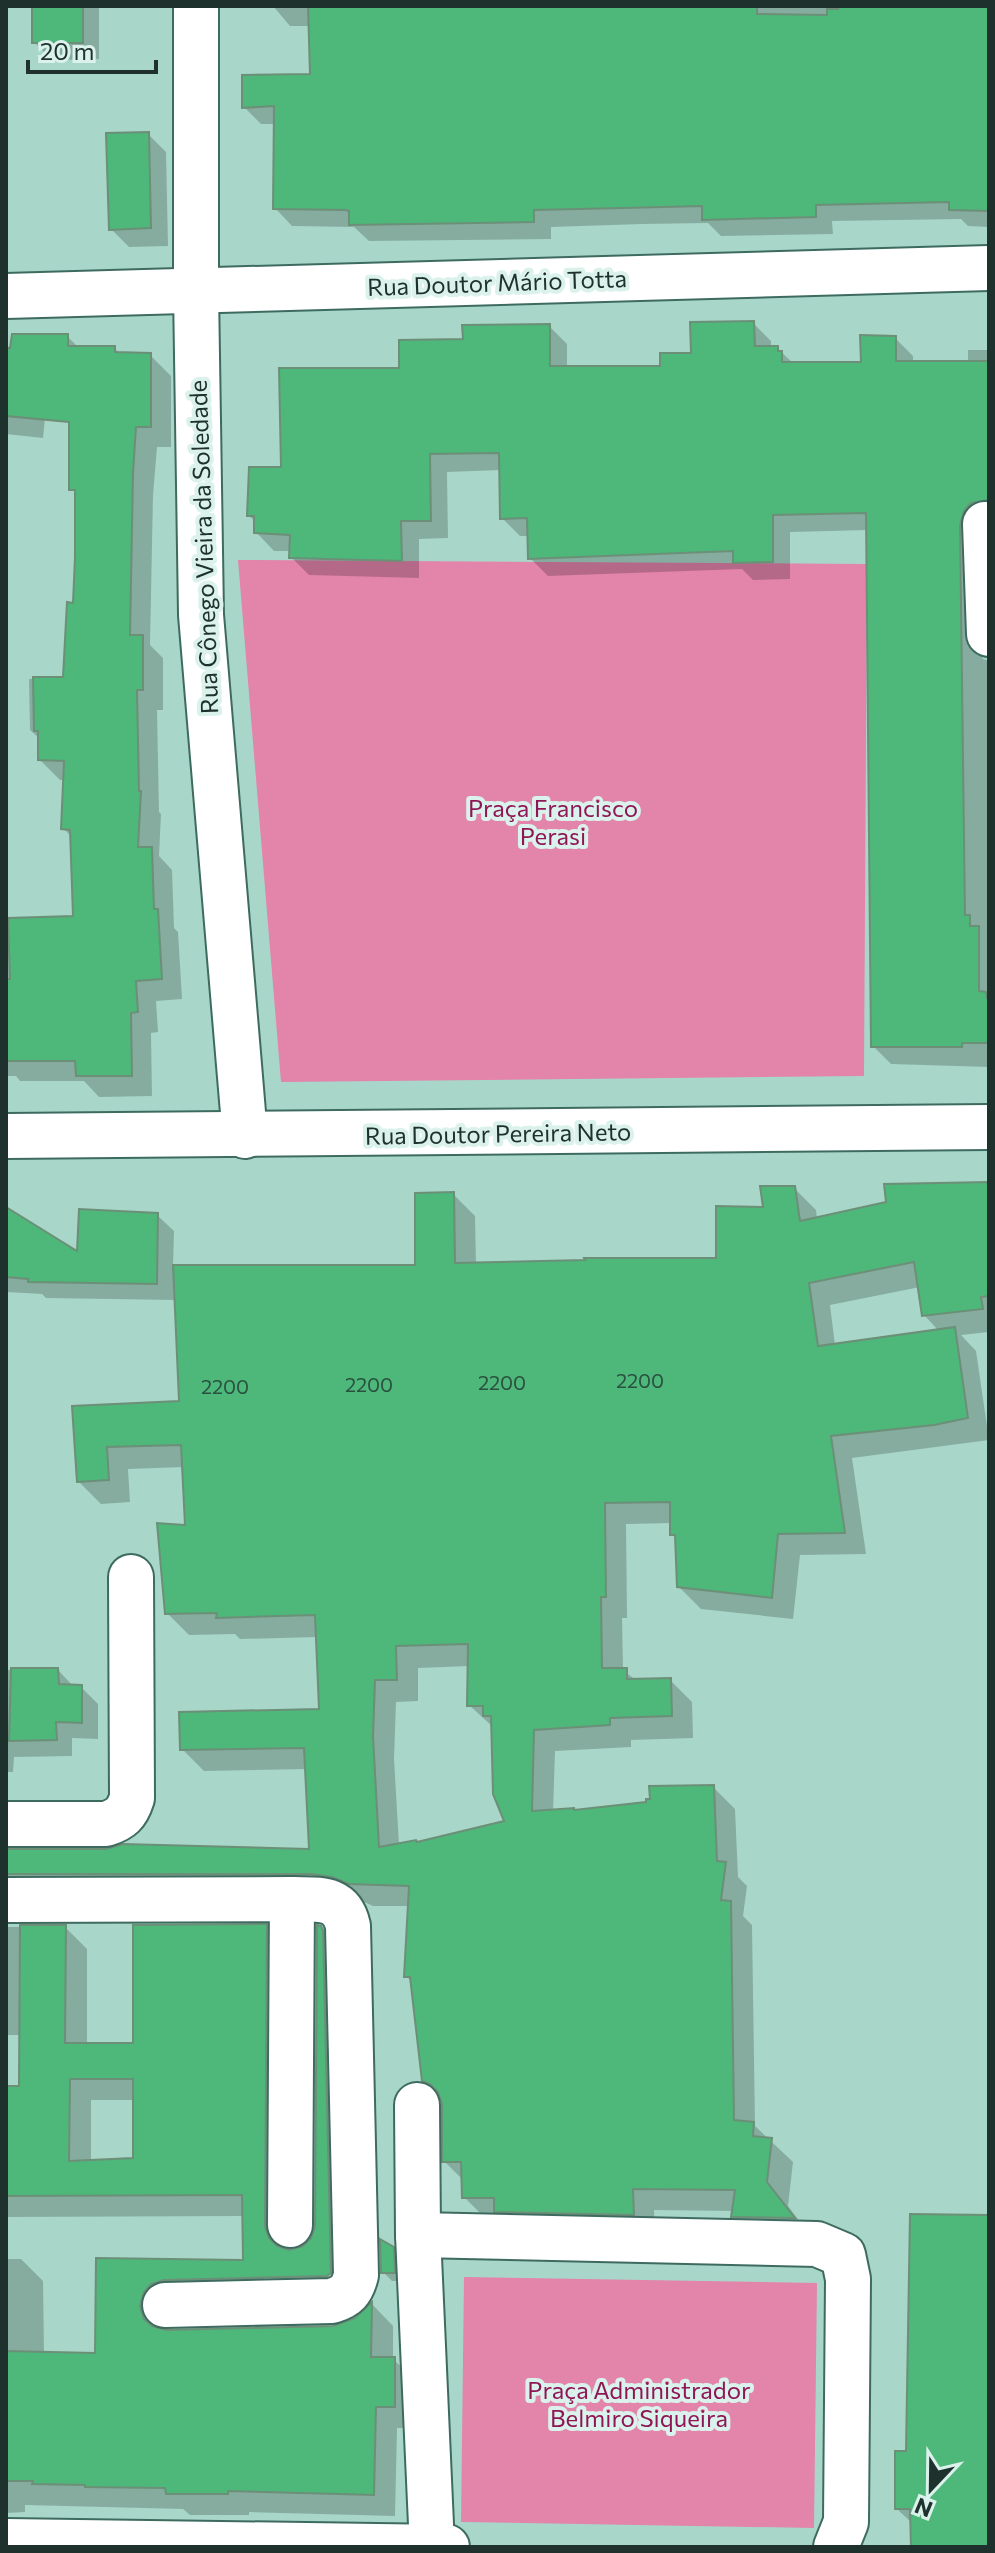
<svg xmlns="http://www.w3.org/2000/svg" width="995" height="2553" font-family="Commissioner,sans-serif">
	<rect width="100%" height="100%" fill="#a8d7c9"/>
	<!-- green -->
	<g fill="#e384aa">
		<polygon points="238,560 867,564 864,1076 281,1082"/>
		<polygon points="464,2277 817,2283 814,2528 461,2522"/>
	</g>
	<!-- shadow -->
	<g fill="#0003" fill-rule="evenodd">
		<polygon points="34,6 99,6 99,59 52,60 34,42"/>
		<polygon points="273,6 989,6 989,227 968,226 961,219 832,221 833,234 721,236 708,223 642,224 551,227 551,239 369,241 354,227 292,226 275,208 276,124 261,124 244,107 312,76 311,26 290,26"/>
		<polygon points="148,134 166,152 168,246 129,247 111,229"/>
		<polygon points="753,323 771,341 771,348 777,348 794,364 863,364 895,338 913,356 913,363 968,363 968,350 989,350 989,521 977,543 981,654 983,659 989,661 989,1067 891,1064 873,1046 868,530 790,532 790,579 753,580 742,569 548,576 530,558 529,536 520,536 502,518 501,470 447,472 448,538 419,539 419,578 309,575 291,557 291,551 274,551 256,532 256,522 249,516 283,469 401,370 465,341 549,326 567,344 567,368 662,368"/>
		<polygon points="67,336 79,348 114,348 121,354 150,355 171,376 171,447 157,447 153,495 150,645 163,658 163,710 157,710 159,812 161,814 159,856 172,870 174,928 178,932 182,999 156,1001 158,1032 151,1033 152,1096 99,1097 84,1081 20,1081 16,1076 6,1076 6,920 75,918 73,838 63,828 65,780 60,780 40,760 40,739 30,730 29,679 65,679 75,605 77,493 73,489 76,399 47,397 43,438 6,434 6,350"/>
		<path d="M989,1184V1332L961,1335L976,1351L989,1440L852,1458L866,1554L800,1555L793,1619L701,1609L679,1587L677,1539L672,1534V1523L626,1524L627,1618H622L623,1670L637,1681L670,1680L692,1702L693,1738L631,1740V1747L555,1751L553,1812L648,1804L713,1787L735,1809L738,1877L747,1886L743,1916L752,1925L755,2126L793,2162L788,2206L814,2240L755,2238L733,2216L734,2211L654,2210L655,2236L486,2219L464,2197V2181L444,2161L442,2099L424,2080L412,1982L406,1976L410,1906H373L355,1898L6,1910V1851H311L307,1769L204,1771L182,1749L321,1711L318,1637L240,1639L235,1634L189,1635L167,1613L187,1528L184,1467L128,1469L130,1502L101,1504L79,1482L74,1408L181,1403L176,1300L46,1298L42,1294L6,1292V1213L79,1254L157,1215L174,1231L173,1267H417L453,1194L475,1216L476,1265L718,1260L765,1209L794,1188L816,1210L817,1219ZM920,1287L924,1315L939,1331L835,1345L830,1305ZM469,1666V1705L493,1727L507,1822L418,1844L399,1845L394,1759L396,1702L418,1701V1668Z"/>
		<polygon points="6,1670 58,1670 74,1687 81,1687 98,1704 98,1739 72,1738 72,1756 14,1757 13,1772 6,1772"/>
		<path d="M266,1926L288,1948L287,2251L304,2248L314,2238L317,2225L320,1928L342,1950L351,2296L165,2315L161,2331L333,2328L356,2320L372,2304L393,2326V2359L416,2381V2428H397L395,2516L249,2512V2515H190L183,2509L25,2505V2512L6,2513V2259H21L43,2281L44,2354L97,2355L98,2260L245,2262L244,2216L6,2217V2088H22V2035H6V1927H65L87,1949V2045H135ZM91,2100H135V2160L91,2162ZM340,2272V2276L264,2279V2275Z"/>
		<polygon points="989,2217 989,2547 913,2547 913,2524 897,2509 908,2453"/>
		<polygon points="392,2249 402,2258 403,2281 392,2281 383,2272"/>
	</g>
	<!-- building -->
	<g fill="#4eb77a" stroke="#6c8f78" stroke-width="2" fill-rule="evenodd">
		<rect x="32" y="6" width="51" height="37"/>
		<polygon points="308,6 757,6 757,14 827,15 827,9 838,9 837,6 989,6 989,211 949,210 949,202 816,205 816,217 702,220 702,206 624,208 534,210 534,222 349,225 349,211 345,210 273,209 274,106 242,108 242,75 310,74"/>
		<polygon points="149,132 151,228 109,230 106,133"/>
		<polygon points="754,321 755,346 778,346 778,351 782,351 782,362 861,362 860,335 896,336 896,361 989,361 989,500 971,503 964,511 960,525 965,915 970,915 970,926 979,926 979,991 986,992 987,998 989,998 989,1043 962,1043 962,1047 871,1047 866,513 773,515 773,562 733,563 733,551 528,559 527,518 500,519 499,453 430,454 431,521 401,521 402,561 289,558 290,535 254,533 254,516 247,516 249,467 281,467 279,368 399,368 399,340 463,339 462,325 550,324 550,366 660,366 660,353 691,353 690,322"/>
		<polygon points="12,334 68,334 68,346 115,346 115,352 151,353 151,427 136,427 133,473 130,635 143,635 143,690 137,690 139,791 141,791 138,847 152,847 154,909 158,909 162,979 136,981 138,1012 131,1013 132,1076 76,1076 75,1061 6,1061 6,979 10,979 8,918 73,916 70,830 61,829 64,761 38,760 38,731 34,731 33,677 63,677 67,602 73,603 75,557 75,490 69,490 69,422 6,416 6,348 10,348"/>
		<path d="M989,1182V1296L981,1297L983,1309L922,1316L914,1262L809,1283L818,1346L955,1327L968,1418L934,1425L831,1436L845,1533L778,1534L772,1598L677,1587L675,1535H670V1502L605,1503L606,1597H601L602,1668H627V1679L671,1678L672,1716L610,1718V1725L534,1730L532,1811L574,1808V1810L646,1802V1799H650L649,1786L714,1785L717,1861L726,1862L721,1900L731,1901L734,2120L754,2122L753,2136L772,2138L767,2182L795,2218L731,2217L735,2190L633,2189L634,2215L494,2212V2198H462L461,2162H442V2104L438,2092L430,2084L422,2081L410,1977H404L409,1886L349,1884L332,1877L311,1874H6V1849H106L123,1844L309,1849L304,1748L180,1750L179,1712L319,1709L315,1615L216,1618L217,1613L165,1614L157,1523L185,1525L181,1445L107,1447L109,1480L77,1482L72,1406L179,1401L173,1265H415V1193L454,1192L455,1263L585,1260L584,1258H716V1206L763,1207L760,1186H795L800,1221L886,1202L884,1184ZM468,1644L467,1706H483V1716H491L493,1794L504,1821L417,1842L416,1840L379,1847L373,1736L375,1680H397L396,1646Z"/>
		<polygon points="6,1207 77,1251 79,1209 158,1213 157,1284 28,1282 28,1279 6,1277"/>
		<polygon points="11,1668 58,1668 59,1684 82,1685 82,1723 56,1722 57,1740 9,1741"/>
		<path d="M267,1924L265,2226L269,2238L277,2246L289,2250L303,2246L311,2238L315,2226L317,1925L321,1926L323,1930L331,2273L327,2276L164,2280L151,2284L144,2292L140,2306L144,2319L152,2326L166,2330L333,2326L355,2318L372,2302L371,2357H395V2407H376L374,2495L228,2491V2494H166L165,2488L85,2487V2485L32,2484L33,2481H7L6,2351L95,2353L96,2258L243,2260L242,2195L6,2196V2086H19L20,1925H66L65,2043H133V1925ZM70,2079H133V2158L69,2161Z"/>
		<polygon points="910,2214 989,2215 989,2547 911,2547 910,2509 895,2509 895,2451 906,2451"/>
		<polygon points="380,2239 394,2247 395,2273 381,2273"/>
	</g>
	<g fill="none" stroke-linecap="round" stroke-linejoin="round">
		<!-- minor casing -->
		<g stroke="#3e6b5f" stroke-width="48">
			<g id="minor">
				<polyline points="196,6 196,291 201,615 245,1136"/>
				<polyline points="6,296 989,268"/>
				<polyline points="985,524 989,634"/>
				<polyline points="6,1136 989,1127"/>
				<path d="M6,1824H106C121,1819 127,1814 132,1798L131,1577"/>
				<path d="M6,1900L292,1899C318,1900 341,1895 348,1926L356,2275C352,2291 347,2296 332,2301L165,2305"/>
				<polyline points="417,2105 418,2235 432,2547"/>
				<polyline points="290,2225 292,1899"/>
				<polyline points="418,2235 817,2244 843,2255 848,2279 846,2522 836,2547"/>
				<polyline points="6,2541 447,2547"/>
			</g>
		</g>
		<!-- minor -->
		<use href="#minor" stroke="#fff" stroke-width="44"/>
	</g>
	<g text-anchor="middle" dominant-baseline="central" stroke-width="8" stroke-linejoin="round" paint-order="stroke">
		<!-- number labels -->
		<g font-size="20" fill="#2a5240">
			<text x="640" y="1380">2200</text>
			<text x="502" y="1382">2200</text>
			<text x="369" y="1384">2200</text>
			<text x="225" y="1386">2200</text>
		</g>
		<!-- street labels -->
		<g font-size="24" fill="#1e312c" stroke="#daf2eb">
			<text transform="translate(497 282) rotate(-2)">Rua Doutor Mário Totta</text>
			<text transform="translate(203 547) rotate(-92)">Rua Cônego Vieira da Soledade</text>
			<text transform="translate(498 1133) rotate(-1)">Rua Doutor Pereira Neto</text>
		</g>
		<!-- park labels -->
		<g font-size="24" fill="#8f1655" stroke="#daf2eb">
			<text x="553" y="807">Praça Francisco<tspan x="553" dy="28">Perasi</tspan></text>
			<text x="639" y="2389">Praça Administrador<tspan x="639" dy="28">Belmiro Siqueira</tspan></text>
		</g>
	</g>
	<!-- border -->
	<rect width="995" height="2553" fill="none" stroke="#1e312c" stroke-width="16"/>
	<!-- north arrow -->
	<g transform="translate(931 2489) rotate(202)" stroke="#daf2eb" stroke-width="6" paint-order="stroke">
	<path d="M0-6L14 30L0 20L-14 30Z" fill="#1e312c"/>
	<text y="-12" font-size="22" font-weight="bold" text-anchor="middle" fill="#1e312c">N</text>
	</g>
	<!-- scale -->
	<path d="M28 60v12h128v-12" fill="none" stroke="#1e312c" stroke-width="4"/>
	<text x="40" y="60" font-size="24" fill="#1e312c" stroke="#daf2eb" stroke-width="6" paint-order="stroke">20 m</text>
</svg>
